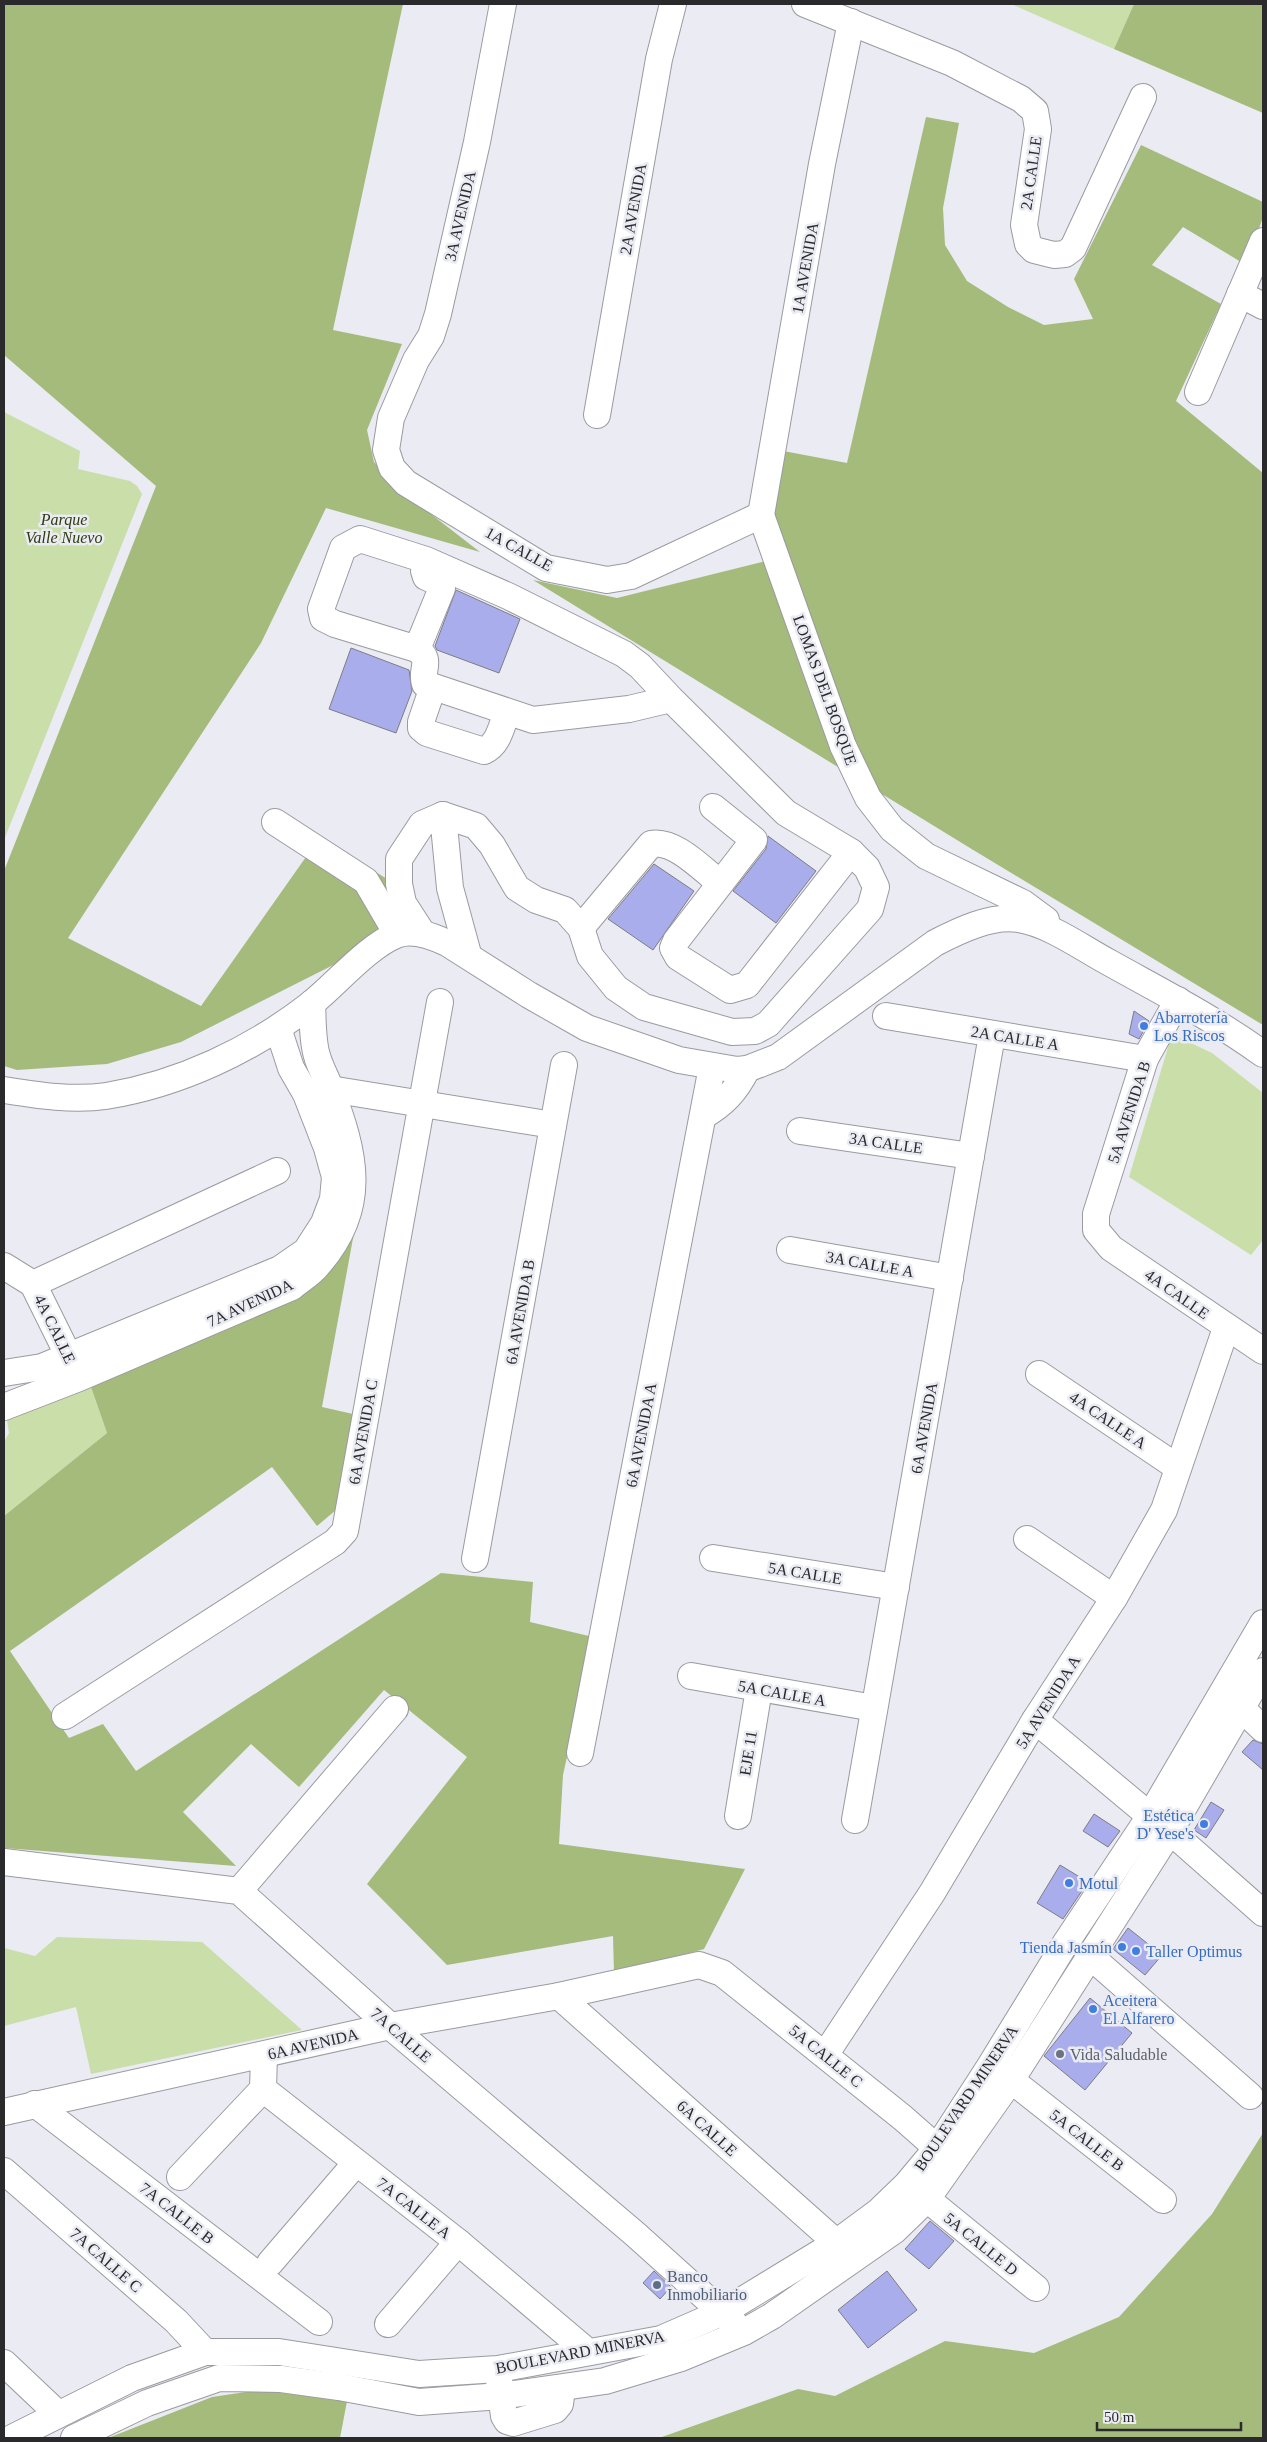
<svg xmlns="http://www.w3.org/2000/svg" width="1267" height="2442" font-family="'Times New Roman',serif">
	<rect width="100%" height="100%" fill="#ebebf3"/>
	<!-- green -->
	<g fill="#cadeaa">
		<polygon points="1011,4 1134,4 1114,49"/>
		<polygon points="4,412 80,451 78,469 130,481 137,486 142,494 4,840"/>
		<polygon points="1172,1034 1212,1053 1263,1093 1263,1240 1251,1255 1129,1177"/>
		<polygon points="91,1387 107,1433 4,1516 4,1442 9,1433 7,1420"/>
		<polygon points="57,1937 202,1942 302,2030 91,2074 76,2007 4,2026 4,1948 35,1956"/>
	</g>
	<!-- forest -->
	<g fill="#a4bb7c">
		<polygon points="4,4 403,4 333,330 402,344 367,430 374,462 414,501 480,552 326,508 261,643 68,938 201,1006 320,837 403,889 391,916 347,958 181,1042 107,1064 17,1070 4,1066 4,871 156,486 4,355"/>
		<polygon points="1134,4 1263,4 1263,113 1114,49"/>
		<polygon points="926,117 959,123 943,208 945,245 967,281 1008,307 1044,325 1093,319 1074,279 1141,145 1263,202 1263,217 1246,265 1183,227 1152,265 1221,304 1176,401 1263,473 1263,1025 970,848 533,580 617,598 778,558 773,523 778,450 847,463"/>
		<polygon points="356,1222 322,1407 353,1414 336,1510 317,1526 272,1467 10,1651 69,1738 103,1724 136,1771 441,1573 533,1582 530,1622 593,1637 563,1775 559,1844 745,1869 704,1949 614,1974 613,1936 447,1965 367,1884 467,1757 384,1690 299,1787 251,1744 183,1812 236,1866 4,1848 4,1516 107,1433 91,1387"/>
		<polygon points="1263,2133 1263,2438 659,2438 798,2389 835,2396 945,2341 1034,2353 1119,2317 1212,2214"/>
		<polygon points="272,2388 348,2396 340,2438 108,2438 212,2397"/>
	</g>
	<!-- building -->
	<g fill="#aaadeb" stroke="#7d7d84">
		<polygon points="456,590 520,619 499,673 437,650 435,646"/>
		<polygon points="351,648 409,670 412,691 396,733 329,709"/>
		<polygon points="768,836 816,871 776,923 733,891 766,849"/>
		<polygon points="654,864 694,891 653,950 608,919"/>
		<polygon points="1134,1011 1149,1021 1139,1039 1129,1034"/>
		<polygon points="1253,1740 1263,1744 1263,1770 1242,1752"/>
		<polygon points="1211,1802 1224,1810 1206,1838 1194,1830"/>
		<polygon points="1094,1814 1120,1831 1108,1847 1083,1831"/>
		<polygon points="1060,1865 1088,1882 1063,1919 1037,1903"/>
		<polygon points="1128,1928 1162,1955 1145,1975 1113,1949"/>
		<polygon points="1090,1998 1132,2033 1085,2090 1044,2056"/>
		<polygon points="930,2221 954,2241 929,2269 905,2249"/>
		<polygon points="654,2271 671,2287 660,2299 643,2283"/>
		<polygon points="887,2271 917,2310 868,2348 838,2310"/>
	</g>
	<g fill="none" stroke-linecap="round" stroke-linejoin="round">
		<!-- minor casing -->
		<g stroke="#9a9aa2" stroke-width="28">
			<g id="minor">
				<polyline points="503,4 477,142 438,314 431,336 416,360 391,418 386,450 392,468 406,483 546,568 607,580 631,576 761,515"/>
				<polyline points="805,4 952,63 1021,99 1035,111 1038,129 1024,225 1028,244 1034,250 1054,255 1065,254 1073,248 1143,97"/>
				<polyline points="1240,294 1263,306"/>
				<polyline points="1198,392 1263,241"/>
				<polyline points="597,415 659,59 673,4"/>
				<polyline points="761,515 843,746 868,798 892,829 926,856 1023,903 1046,920"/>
				<polyline points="761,515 822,164 851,22"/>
				<polyline points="417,649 442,588 440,583 426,577 424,571 426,561"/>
				<path d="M433,687L421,722V728L427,733L484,751C499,744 501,727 507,712"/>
				<polyline points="713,807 754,840 676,941 673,948 678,957 730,990 747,985 851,852"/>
				<polyline points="443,815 450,888 468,954"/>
				<polyline points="275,822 366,881 397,934"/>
				<path d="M581,928L651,844C674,839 702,869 720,883"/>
				<path d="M423,934L403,903L399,884V859L422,824L443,815L476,826L492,845L517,888L536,900L565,910L581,928L590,956L616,988L644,1007L732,1032L755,1031L768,1024L870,909L876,887L867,868L851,852L786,813L671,699L629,709L533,720L425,684C420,669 433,661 417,649L335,624L323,618L321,609L343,548L360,539L426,560L508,596L624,654L640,666L671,699"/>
				<polyline points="1178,1000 1145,1059 1096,1214 1096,1230 1111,1248 1263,1351"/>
				<polyline points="886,1016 1145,1059"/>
				<path d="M4,1090C36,1095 72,1101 106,1096C180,1084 252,1050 311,1004C336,984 367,947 396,935C412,928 432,936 447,943L529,995L587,1028L679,1060L737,1070L747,1069L778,1057L935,943C958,931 991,915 1018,919C1050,924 1082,948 1110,963C1162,992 1215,1019 1263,1054"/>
				<polyline points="316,1092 330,1089 553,1125"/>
				<path d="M703,1116C724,1104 736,1091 747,1069"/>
				<polyline points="800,1131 971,1156"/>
				<polyline points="790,1250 950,1278"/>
				<polyline points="4,1266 33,1284 76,1371"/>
				<polyline points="33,1284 277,1171"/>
				<polyline points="4,1373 42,1367 280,1269 306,1251 324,1223 333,1199 335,1177 327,1148 306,1094 291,1068 278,1028"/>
				<polyline points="1039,1374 1177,1467"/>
				<path d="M4,1407L79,1378L292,1287C300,1280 311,1274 318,1265C369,1207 355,1153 330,1088C326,1077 320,1067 317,1056C312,1040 313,1020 312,1003"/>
				<polyline points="1027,1539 1114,1598"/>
				<polyline points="713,1558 896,1587"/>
				<polyline points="475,1559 564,1065"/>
				<polyline points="691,1676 874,1708"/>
				<polyline points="1241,1708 1263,1729"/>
				<polyline points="65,1716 335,1542 345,1531 440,1002"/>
				<polyline points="1035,1720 1150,1816"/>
				<polyline points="580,1753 712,1067"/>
				<polyline points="738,1816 759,1689"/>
				<polyline points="855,1820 992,1035"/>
				<polyline points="1170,1831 1263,1913"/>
				<polyline points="4,1862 239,1891 390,2026 635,2234 734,2323"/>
				<polyline points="239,1891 395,1709"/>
				<polyline points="1090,1956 1250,2096"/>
				<polyline points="559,1996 848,2253"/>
				<polyline points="264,2055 263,2089 458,2242 588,2352"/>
				<polyline points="825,2055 932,1893 1035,1720 1114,1598 1164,1510 1226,1328"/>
				<polyline points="1011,2080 1163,2200"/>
				<polyline points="35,2104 319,2322"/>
				<polyline points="4,2112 390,2026 559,1996 699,1965 722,1973 903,2118 937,2148"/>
				<polyline points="4,2171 176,2321 205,2352"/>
				<polyline points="180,2177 263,2089"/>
				<polyline points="927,2199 1036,2288"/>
				<polyline points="270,2263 356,2163"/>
				<polyline points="388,2324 458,2242"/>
				<polyline points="4,2363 58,2414"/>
				<polyline points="499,2380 504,2416 507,2421 513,2423 555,2410 560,2404 562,2388"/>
				<polyline points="12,2438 132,2378 205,2352 279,2352 419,2374 498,2369 661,2339 723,2312 836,2243 878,2212 907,2184 937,2148 990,2066 1065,1944 1150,1816 1263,1623"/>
				<polyline points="74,2438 147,2403 219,2378 281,2379 339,2387 419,2402 501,2396 605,2381 681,2358 744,2332 772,2316 895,2230 927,2199 1011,2080 1170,1831 1263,1671"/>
			</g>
		</g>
		<!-- minor -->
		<use href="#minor" stroke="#fff" stroke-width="26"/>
	</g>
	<!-- markers -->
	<g fill="#3f7fe0" stroke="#ebebf3" stroke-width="2">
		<circle cx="1144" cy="1026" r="5"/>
		<circle cx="1204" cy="1824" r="5"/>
		<circle cx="1069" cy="1883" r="5"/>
		<circle cx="1122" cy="1947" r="5"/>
		<circle cx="1136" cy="1951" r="5"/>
		<circle cx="1093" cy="2009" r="5"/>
	</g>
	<circle fill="#6b7280" stroke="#ebebf3" stroke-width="2" cx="1060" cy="2054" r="5"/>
	<circle fill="#5c6f8a" stroke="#ebebf3" stroke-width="2" cx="657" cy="2285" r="5"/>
	<g text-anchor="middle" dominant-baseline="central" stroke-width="5" stroke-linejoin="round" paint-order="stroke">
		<!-- street labels -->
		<g font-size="16" fill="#2a2a2d" stroke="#ebebf3">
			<text transform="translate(1031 173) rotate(-82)">2A CALLE</text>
			<text transform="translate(633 209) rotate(-80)">2A AVENIDA</text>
			<text transform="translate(460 216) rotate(-77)">3A AVENIDA</text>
			<text transform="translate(805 268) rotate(-80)">1A AVENIDA</text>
			<text transform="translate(519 549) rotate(29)">1A CALLE</text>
			<text transform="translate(825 690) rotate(70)">LOMAS DEL BOSQUE</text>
			<text transform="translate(1015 1038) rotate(9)">2A CALLE A</text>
			<text transform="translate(1129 1112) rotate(-72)">5A AVENIDA B</text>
			<text transform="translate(886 1143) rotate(8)">3A CALLE</text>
			<text transform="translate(870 1264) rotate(10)">3A CALLE A</text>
			<text transform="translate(1177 1294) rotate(35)">4A CALLE</text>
			<text transform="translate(250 1303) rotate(-25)">7A AVENIDA</text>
			<text transform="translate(520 1312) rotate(-80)">6A AVENIDA B</text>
			<text transform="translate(55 1329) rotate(64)">4A CALLE</text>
			<text transform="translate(1108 1420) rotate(34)">4A CALLE A</text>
			<text transform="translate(924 1428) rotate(-80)">6A AVENIDA</text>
			<text transform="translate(363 1432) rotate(-80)">6A AVENIDA C</text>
			<text transform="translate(641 1435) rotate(-79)">6A AVENIDA A</text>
			<text transform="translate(805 1573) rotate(9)">5A CALLE</text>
			<text transform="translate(782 1693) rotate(10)">5A CALLE A</text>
			<text transform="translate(1048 1702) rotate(-58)">5A AVENIDA A</text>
			<text transform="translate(748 1753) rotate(-81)">EJE 11</text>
			<text transform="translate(401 2035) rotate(41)">7A CALLE</text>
			<text transform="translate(313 2044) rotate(-13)">6A AVENIDA</text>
			<text transform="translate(826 2056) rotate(39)">5A CALLE C</text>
			<text transform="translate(966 2098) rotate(-56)">BOULEVARD MINERVA</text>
			<text transform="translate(707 2128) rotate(42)">6A CALLE</text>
			<text transform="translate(1087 2140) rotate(38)">5A CALLE B</text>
			<text transform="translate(414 2208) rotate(38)">7A CALLE A</text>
			<text transform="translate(177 2213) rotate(38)">7A CALLE B</text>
			<text transform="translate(981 2244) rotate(39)">5A CALLE D</text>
			<text transform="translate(106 2260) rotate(41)">7A CALLE C</text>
			<text transform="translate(580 2352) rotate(-11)">BOULEVARD MINERVA</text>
		</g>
		<!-- park labels -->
		<g font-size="16" font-style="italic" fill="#2d3c0d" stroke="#ebebf3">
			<text x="64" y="519">Parque<tspan x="64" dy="18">Valle Nuevo</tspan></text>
		</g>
		<!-- shop labels -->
		<g font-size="16" fill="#366cbe" stroke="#ebebf3" text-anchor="start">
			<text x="1154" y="1017">Abarrotería<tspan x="1154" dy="18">Los Riscos</tspan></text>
			<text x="1194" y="1815" text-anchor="end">Estética<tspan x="1194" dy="18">D' Yese's</tspan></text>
			<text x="1079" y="1883">Motul</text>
			<text x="1112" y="1947" text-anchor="end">Tienda Jasmín</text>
			<text x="1146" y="1951">Taller Optimus</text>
			<text x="1103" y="2000">Aceitera<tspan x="1103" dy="18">El Alfarero</tspan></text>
		</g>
		<!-- worship labels -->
		<g font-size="16" fill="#5b616d" stroke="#ebebf3" text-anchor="start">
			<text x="1070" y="2054">Vida Saludable</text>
		</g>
		<!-- service labels -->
		<g font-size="16" fill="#4e5e75" stroke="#ebebf3" text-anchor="start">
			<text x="667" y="2276">Banco<tspan x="667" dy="18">Inmobiliario</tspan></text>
		</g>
	</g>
	<!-- border -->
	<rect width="1267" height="2442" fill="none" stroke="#2a2a2d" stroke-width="10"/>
	<!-- scale -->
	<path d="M1097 2422v8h144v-8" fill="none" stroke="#2a2a2d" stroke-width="2.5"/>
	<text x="1104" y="2422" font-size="15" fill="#2a2a2d" stroke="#ebebf3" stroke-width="4" paint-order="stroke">50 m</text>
</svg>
